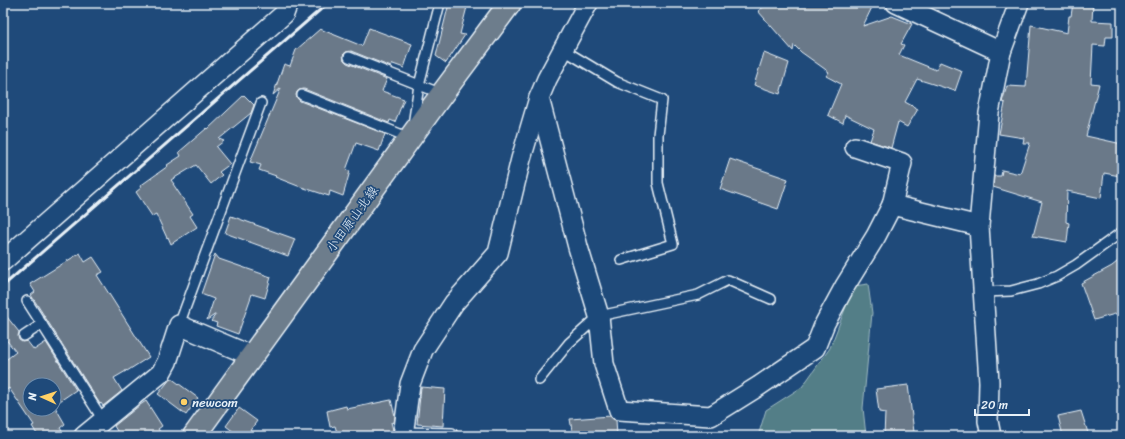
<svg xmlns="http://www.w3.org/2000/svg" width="1125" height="439" font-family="Sriracha,'Klee One',sans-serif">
	<rect width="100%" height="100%" fill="#1f4a7a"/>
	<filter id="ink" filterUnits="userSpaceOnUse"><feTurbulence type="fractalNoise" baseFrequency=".025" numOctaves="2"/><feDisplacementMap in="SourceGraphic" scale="8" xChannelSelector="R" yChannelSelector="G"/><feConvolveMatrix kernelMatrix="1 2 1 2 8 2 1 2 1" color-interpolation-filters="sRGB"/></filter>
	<g filter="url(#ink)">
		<!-- green -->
		<polygon fill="#527e87" stroke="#9db8c0" points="868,284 872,313 863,408 866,436 758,436 766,410 802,387 830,348 854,286"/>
		<!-- building -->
		<g fill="#6a7989" stroke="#e8f1f8">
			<polygon points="449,3 468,3 460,34 465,35 446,63 436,56"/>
			<polygon points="769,3 874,3 863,26 892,16 912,24 901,44 904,45 899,55 936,70 940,62 962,71 955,91 917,79 905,102 918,109 907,127 898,122 891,148 870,141 874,129 845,115 843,123 828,115 841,84 826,76 829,72 801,52 794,45 793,51 758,11"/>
			<polygon points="1073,3 1093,3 1092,21 1113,22 1113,37 1106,37 1105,46 1093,45 1091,83 1099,84 1086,136 1122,144 1120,153 1122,154 1122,170 1120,176 1104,173 1101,198 1067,191 1066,222 1069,223 1067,242 1033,236 1042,202 993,187 994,176 1001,176 1002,170 1020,174 1030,143 1023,143 1024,138 999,134 1005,103 1002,102 1007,86 1026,87 1031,25 1067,33 1069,16 1071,16"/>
			<polygon points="369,28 412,44 404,68 393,64 391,67 351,51 346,52 343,55 344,60 347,63 387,79 382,91 404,99 395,122 390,120 389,123 304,89 299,90 297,92 296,95 297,98 300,101 385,134 379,151 356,143 346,170 350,171 343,196 330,191 329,196 298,186 275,177 276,176 259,170 261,165 250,162 281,88 273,95 284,64 290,66 296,50 320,29 362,46"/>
			<polygon points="764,53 789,63 780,94 754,85"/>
			<polygon points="244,95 254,105 251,113 219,139 224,141 216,147 230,164 219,172 222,175 211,184 196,165 171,180 174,184 173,184 193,214 190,216 197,227 171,244 168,237 167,238 156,214 152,216 136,192 141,188 140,186 168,166 167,165 181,156 179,152 207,128 208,129"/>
			<polygon points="730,159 788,179 778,209 720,189"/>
			<polygon points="231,216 295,239 288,256 225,233"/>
			<polygon points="80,253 85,262 93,257 103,272 97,275 149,357 127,371 126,370 126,371 114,378 122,391 103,406 101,403 100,404 31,295 35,292 30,284"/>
			<polygon points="215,254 219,259 271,277 265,298 252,294 238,334 216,326 217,323 211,321 216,314 207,320 214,299 201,294"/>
			<polygon points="1122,258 1122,312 1094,320 1081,283 1112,266"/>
			<polygon points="3,312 19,332 18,336 19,340 22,342 27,341 34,350 46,342 76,390 54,405 54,385 30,385 30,409 54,409 54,405 65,424 60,428 65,436 38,436 32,426 34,425 9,388 3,393 3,362 16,352 3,336"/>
			<polygon points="171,378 198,398 186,415 158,394"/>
			<polygon points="908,385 914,432 895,436 884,436 885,413 879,412 876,389"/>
			<polygon points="421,387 445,389 443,426 417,424"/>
			<polygon points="391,400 395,416 394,423 391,422 393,430 392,436 338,436 335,426 330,427 327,411 346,406 347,409"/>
			<polygon points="146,401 162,426 158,429 163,436 120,436 114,426 140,405"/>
			<polygon points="239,408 257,421 246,436 239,436 226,426"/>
			<polygon points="1081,411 1089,436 1063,436 1058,416"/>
			<polygon points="611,416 613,419 616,420 617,436 573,436 570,419"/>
		</g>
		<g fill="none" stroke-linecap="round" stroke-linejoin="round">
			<!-- lane casing -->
			<g stroke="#e8f1f8" stroke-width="12">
				<g id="lane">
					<polyline points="562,49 617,82 662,100 658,135 658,183 673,244 621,260"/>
					<polyline points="349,57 442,94"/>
					<polyline points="302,95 410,138"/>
					<polyline points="413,125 419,85 440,3"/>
					<polyline points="983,292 1011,291 1038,284 1057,276 1076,265 1122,232"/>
					<polyline points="27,301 103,420"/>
					<polyline points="179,325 261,103"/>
					<polyline points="24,336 42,324"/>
					<polyline points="539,380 569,343 599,316 698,295 728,280 771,299"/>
					<polyline points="403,432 452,433"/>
				</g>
			</g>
			<!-- street casing -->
			<g stroke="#e8f1f8" stroke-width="22">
				<g id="street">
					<polyline points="896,3 1001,52"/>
					<polyline points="539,98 578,247 599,316 604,364 619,410 711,416 759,386 815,348 825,323 845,286 876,236 892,205 902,163 855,147"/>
					<polyline points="892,205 979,226"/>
					<polyline points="3,261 284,14 288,3"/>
					<polyline points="84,436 161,373 167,362 179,325 252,356"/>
					<polyline points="403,436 410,384 423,350 454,303 498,253 521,159 539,98 547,79 588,3"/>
					<polyline points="991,436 988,421 989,382 979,226 989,113 1001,52 1019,3"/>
				</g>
			</g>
			<!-- primary casing -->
			<g stroke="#e8f1f8" stroke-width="25">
				<polyline id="primary" points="194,436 442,94 510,3"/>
			</g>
			<!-- lane -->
			<use href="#lane" stroke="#1f4a7a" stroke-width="9"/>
			<!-- street -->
			<use href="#street" stroke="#1f4a7a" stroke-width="19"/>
			<!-- primary -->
			<use href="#primary" stroke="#6d7d8c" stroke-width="22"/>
			<!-- rail -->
			<polyline stroke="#e8f1f8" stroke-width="3" points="3,286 328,3"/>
		</g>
	</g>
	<!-- markers -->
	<circle fill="#ffd166" stroke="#1f4a7a" stroke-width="1.5" cx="184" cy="402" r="4"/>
	<g text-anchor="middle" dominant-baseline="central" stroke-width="3.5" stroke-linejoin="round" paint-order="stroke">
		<!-- street labels -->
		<g font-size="13" fill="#e8f1f8" stroke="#1f4a7a">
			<text transform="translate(352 219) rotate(-54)">小田原山北線</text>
		</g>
		<!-- poi labels -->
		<g font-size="13" fill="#e8f1f8" stroke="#1f4a7a" text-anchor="start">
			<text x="192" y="402">newcom</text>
		</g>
	</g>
	<!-- margin -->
	<rect width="1125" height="439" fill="none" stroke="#1f4a7a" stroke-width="16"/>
	<rect x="8" y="8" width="1109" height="423" fill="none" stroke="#e8f1f8" stroke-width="1.5" filter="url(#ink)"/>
	<!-- north arrow -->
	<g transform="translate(42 397) rotate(273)"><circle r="19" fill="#1f4a7a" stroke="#6f8dac"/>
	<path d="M0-3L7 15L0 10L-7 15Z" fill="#ffd166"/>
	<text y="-6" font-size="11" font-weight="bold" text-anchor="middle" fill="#e8f1f8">N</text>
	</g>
	<!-- scale -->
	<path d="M975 409v6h54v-6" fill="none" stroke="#e8f1f8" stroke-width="2"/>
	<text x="981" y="409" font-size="12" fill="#e8f1f8" stroke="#1f4a7a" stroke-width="3" paint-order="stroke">20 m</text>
</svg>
